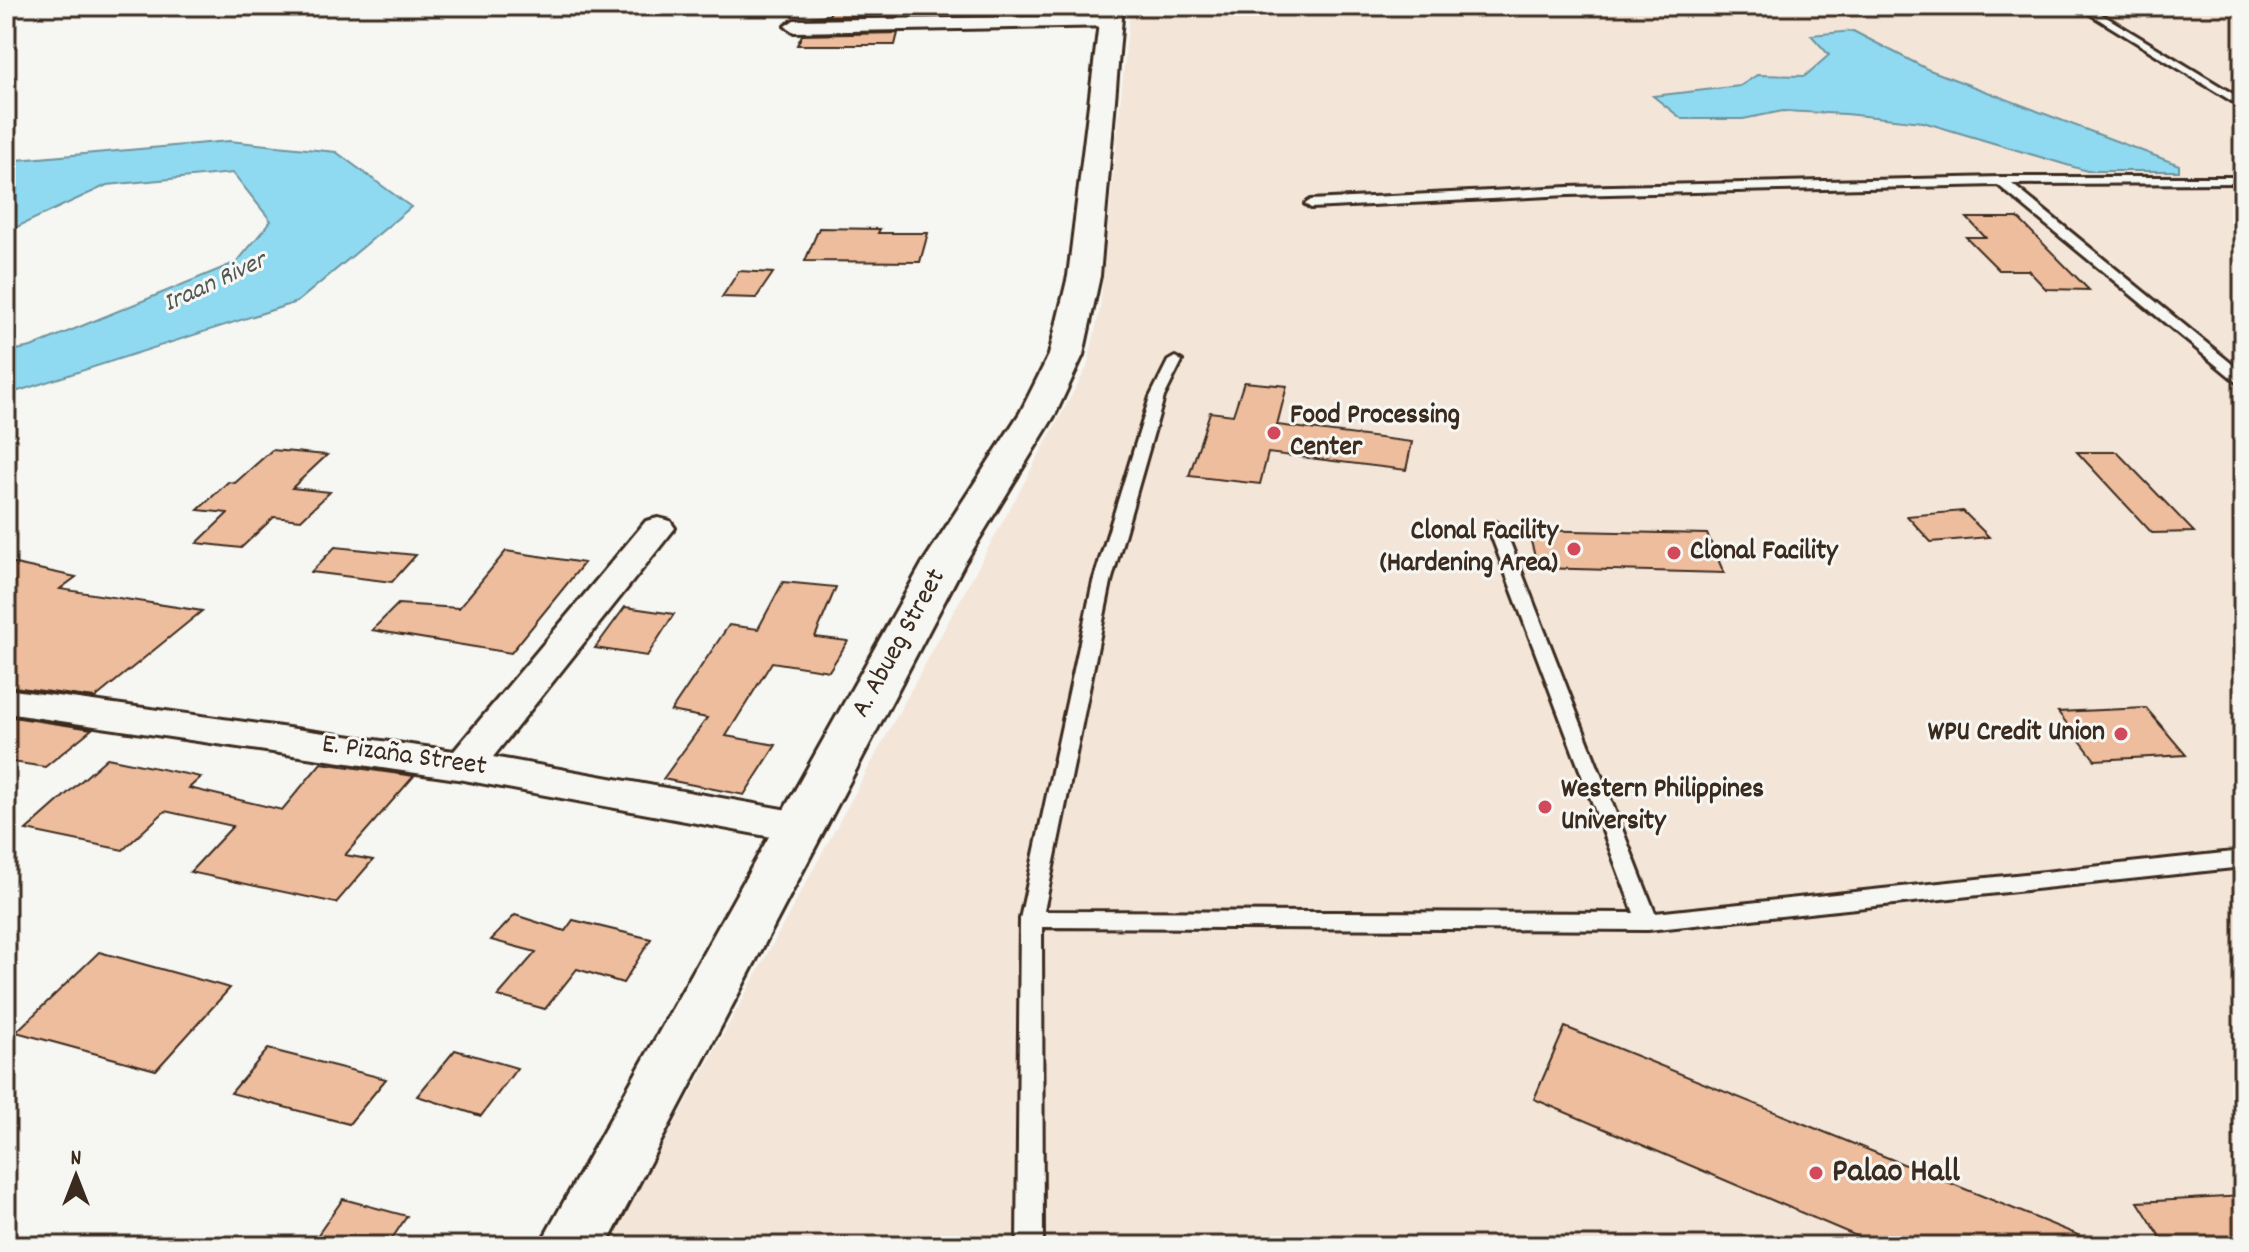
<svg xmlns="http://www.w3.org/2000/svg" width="2249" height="1252" font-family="Dekko,sans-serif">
	<rect width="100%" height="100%" fill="#f6f6f2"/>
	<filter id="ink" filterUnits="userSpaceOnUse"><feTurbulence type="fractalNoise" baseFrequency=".0125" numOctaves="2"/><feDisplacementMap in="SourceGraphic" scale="16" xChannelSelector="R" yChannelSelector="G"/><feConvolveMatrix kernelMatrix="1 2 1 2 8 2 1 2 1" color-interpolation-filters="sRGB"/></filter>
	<g filter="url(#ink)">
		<!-- built -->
		<polygon fill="#f4e5d9" points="1130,6 2243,6 2243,1246 608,1246 1087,367 1100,308"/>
		<!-- water -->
		<g fill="#90daf1" stroke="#6e949d" stroke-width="2">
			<polygon points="1853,31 1927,69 2179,165 2179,171 2087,171 1923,122 1845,114 1783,111 1743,119 1682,119 1653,96 1740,86 1757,75 1805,76 1829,55 1811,35"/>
			<polygon points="229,141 336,152 411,207 297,302 6,395 6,352 31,347 237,262 271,221 233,173 107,185 6,232 6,161"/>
		</g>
		<!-- building -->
		<g fill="#eebd9e" stroke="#3b2a1e" stroke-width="2">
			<polygon points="834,6 888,6 887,9 904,9 903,16 811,17 829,15"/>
			<polygon points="898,33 895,45 797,45 802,35"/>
			<polygon points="1967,218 2018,218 2089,290 2046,289 2028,270 1999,270 1966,237 1985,237"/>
			<polygon points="819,228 880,229 878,233 928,233 920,262 805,261"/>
			<polygon points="739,271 773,273 756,298 722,297"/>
			<polygon points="1244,382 1287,386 1277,425 1412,442 1406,470 1268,453 1260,484 1189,476 1210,412 1233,415"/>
			<polygon points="272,450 327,455 292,488 330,492 301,520 274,517 241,548 197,543 228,513 198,510 228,482 235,483"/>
			<polygon points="2077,452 2117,452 2194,532 2152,533"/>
			<polygon points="1963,511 1989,537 1931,542 1907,516"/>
			<polygon points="1528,530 1707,534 1724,573 1538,568"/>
			<polygon points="335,547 416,555 392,582 311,572"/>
			<polygon points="506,551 584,563 511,653 372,630 398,604 459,608"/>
			<polygon points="6,562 76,577 60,589 202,611 95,698 6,686"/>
			<polygon points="783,582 836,587 815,637 848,641 829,671 772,662 726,736 776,745 744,795 663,779 707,718 671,711 729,625 758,629"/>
			<polygon points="625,607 674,614 647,656 595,648"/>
			<polygon points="2146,708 2186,755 2095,760 2058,712"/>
			<polygon points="6,716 92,729 45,767 6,761"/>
			<polygon points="107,758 201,777 189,788 282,810 321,763 414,776 345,855 373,860 336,903 190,872 233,826 165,811 123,850 26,830"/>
			<polygon points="515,915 565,931 573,920 651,939 623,983 577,969 545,1009 498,996 536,952 491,940"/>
			<polygon points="99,952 230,988 156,1070 16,1032"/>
			<polygon points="1565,1027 2103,1245 2102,1246 1880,1246 1534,1099"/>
			<polygon points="268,1049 386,1079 349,1124 231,1093"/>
			<polygon points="455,1050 517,1068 481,1116 417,1096"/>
			<polygon points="2243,1196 2243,1246 2166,1246 2138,1202"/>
			<polygon points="343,1199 407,1216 387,1246 310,1246"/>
		</g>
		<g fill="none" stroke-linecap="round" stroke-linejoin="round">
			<!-- lane casing -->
			<g stroke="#3b2a1e" stroke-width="6">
				<g id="lane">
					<polygon points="2077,6 2088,6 2243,100 2243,108"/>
					<polygon points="2001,177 2243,177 2243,183 2012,184 2243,373 2243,384 2238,383 1998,185 1568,195 1311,208 1305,204 1311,200 1568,187"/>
					<polygon points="1175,357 1182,361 1164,397 1111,582 1044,911 1634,913 1488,527 1496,522 1504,527 1655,913 2243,851 2243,867 1648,930 1042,927 1043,1246 1017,1246 1020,919 1093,582 1150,397 1168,361"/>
				</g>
			</g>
			<!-- street casing -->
			<g stroke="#3b2a1e" stroke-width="6">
				<g id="street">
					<polygon points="1112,16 1121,22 1119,26 794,32 785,26 794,20"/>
					<polygon points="658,518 670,521 675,528 493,757 799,812 814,816 820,827 814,838 799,842 464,780 6,713 6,689 454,751 646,521"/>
				</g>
			</g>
			<!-- secondary casing -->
			<g stroke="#3b2a1e" stroke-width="6">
				<polygon id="secondary" points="1101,6 1123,6 1100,276 1083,355 1056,413 964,564 606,1246 539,1246 922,564 1020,413 1049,355 1068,276"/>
			</g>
			<!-- lane -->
			<use href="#lane" fill="#f6f6f2" fill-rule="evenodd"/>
			<!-- street -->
			<use href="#street" fill="#f6f6f2" fill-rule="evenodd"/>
			<!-- secondary -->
			<use href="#secondary" fill="#f6f6f2" fill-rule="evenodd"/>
		</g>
	</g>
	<!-- markers -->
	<g fill="#d1495b" stroke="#f6f6f2" stroke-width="3">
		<circle cx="1274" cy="433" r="8"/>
		<circle cx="1574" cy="549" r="8"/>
		<circle cx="1674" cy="553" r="8"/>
		<circle cx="2121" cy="734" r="8"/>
		<circle cx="1545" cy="807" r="8"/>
		<circle cx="1816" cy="1173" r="8"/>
	</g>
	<g text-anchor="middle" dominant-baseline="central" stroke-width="6" stroke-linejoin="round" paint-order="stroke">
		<!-- far-water labels -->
		<g font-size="26" font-style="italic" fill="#505653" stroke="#f6f6f2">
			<text transform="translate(215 283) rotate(-25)">Iraan River</text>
		</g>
		<!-- poi labels -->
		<g font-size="28" font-weight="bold" fill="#3b2a1e" stroke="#f6f6f2" text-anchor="start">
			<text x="1290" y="417">Food Processing<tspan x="1290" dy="32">Center</tspan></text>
			<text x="1558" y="533" text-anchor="end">Clonal Facility<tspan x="1558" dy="32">(Hardening Area)</tspan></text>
			<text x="1690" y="553">Clonal Facility</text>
			<text x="2105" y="734" text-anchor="end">WPU Credit Union</text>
			<text x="1561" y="791">Western Philippines<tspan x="1561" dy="32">University</tspan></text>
		</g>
		<!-- street labels -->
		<g font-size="28" fill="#3b2a1e" stroke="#f6f6f2">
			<text transform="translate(900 644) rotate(-61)">A. Abueg Street</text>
			<text transform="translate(404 757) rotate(8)">E. Pizaña Street</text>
		</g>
		<!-- near-poi labels -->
		<g font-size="34" font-weight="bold" fill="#3b2a1e" stroke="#f6f6f2" text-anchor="start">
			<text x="1832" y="1173">Palao Hall</text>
		</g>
	</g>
	<!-- margin -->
	<rect width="2249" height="1252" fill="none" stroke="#f6f6f2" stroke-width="32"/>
	<rect x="16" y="16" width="2217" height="1220" fill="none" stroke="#3b2a1e" stroke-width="3" filter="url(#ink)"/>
	<!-- north arrow -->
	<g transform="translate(76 1176)" stroke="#f6f6f2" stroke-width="6" paint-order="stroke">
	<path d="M0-6L14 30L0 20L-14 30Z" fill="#3b2a1e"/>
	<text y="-12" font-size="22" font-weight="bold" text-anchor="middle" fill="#3b2a1e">N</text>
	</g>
</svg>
